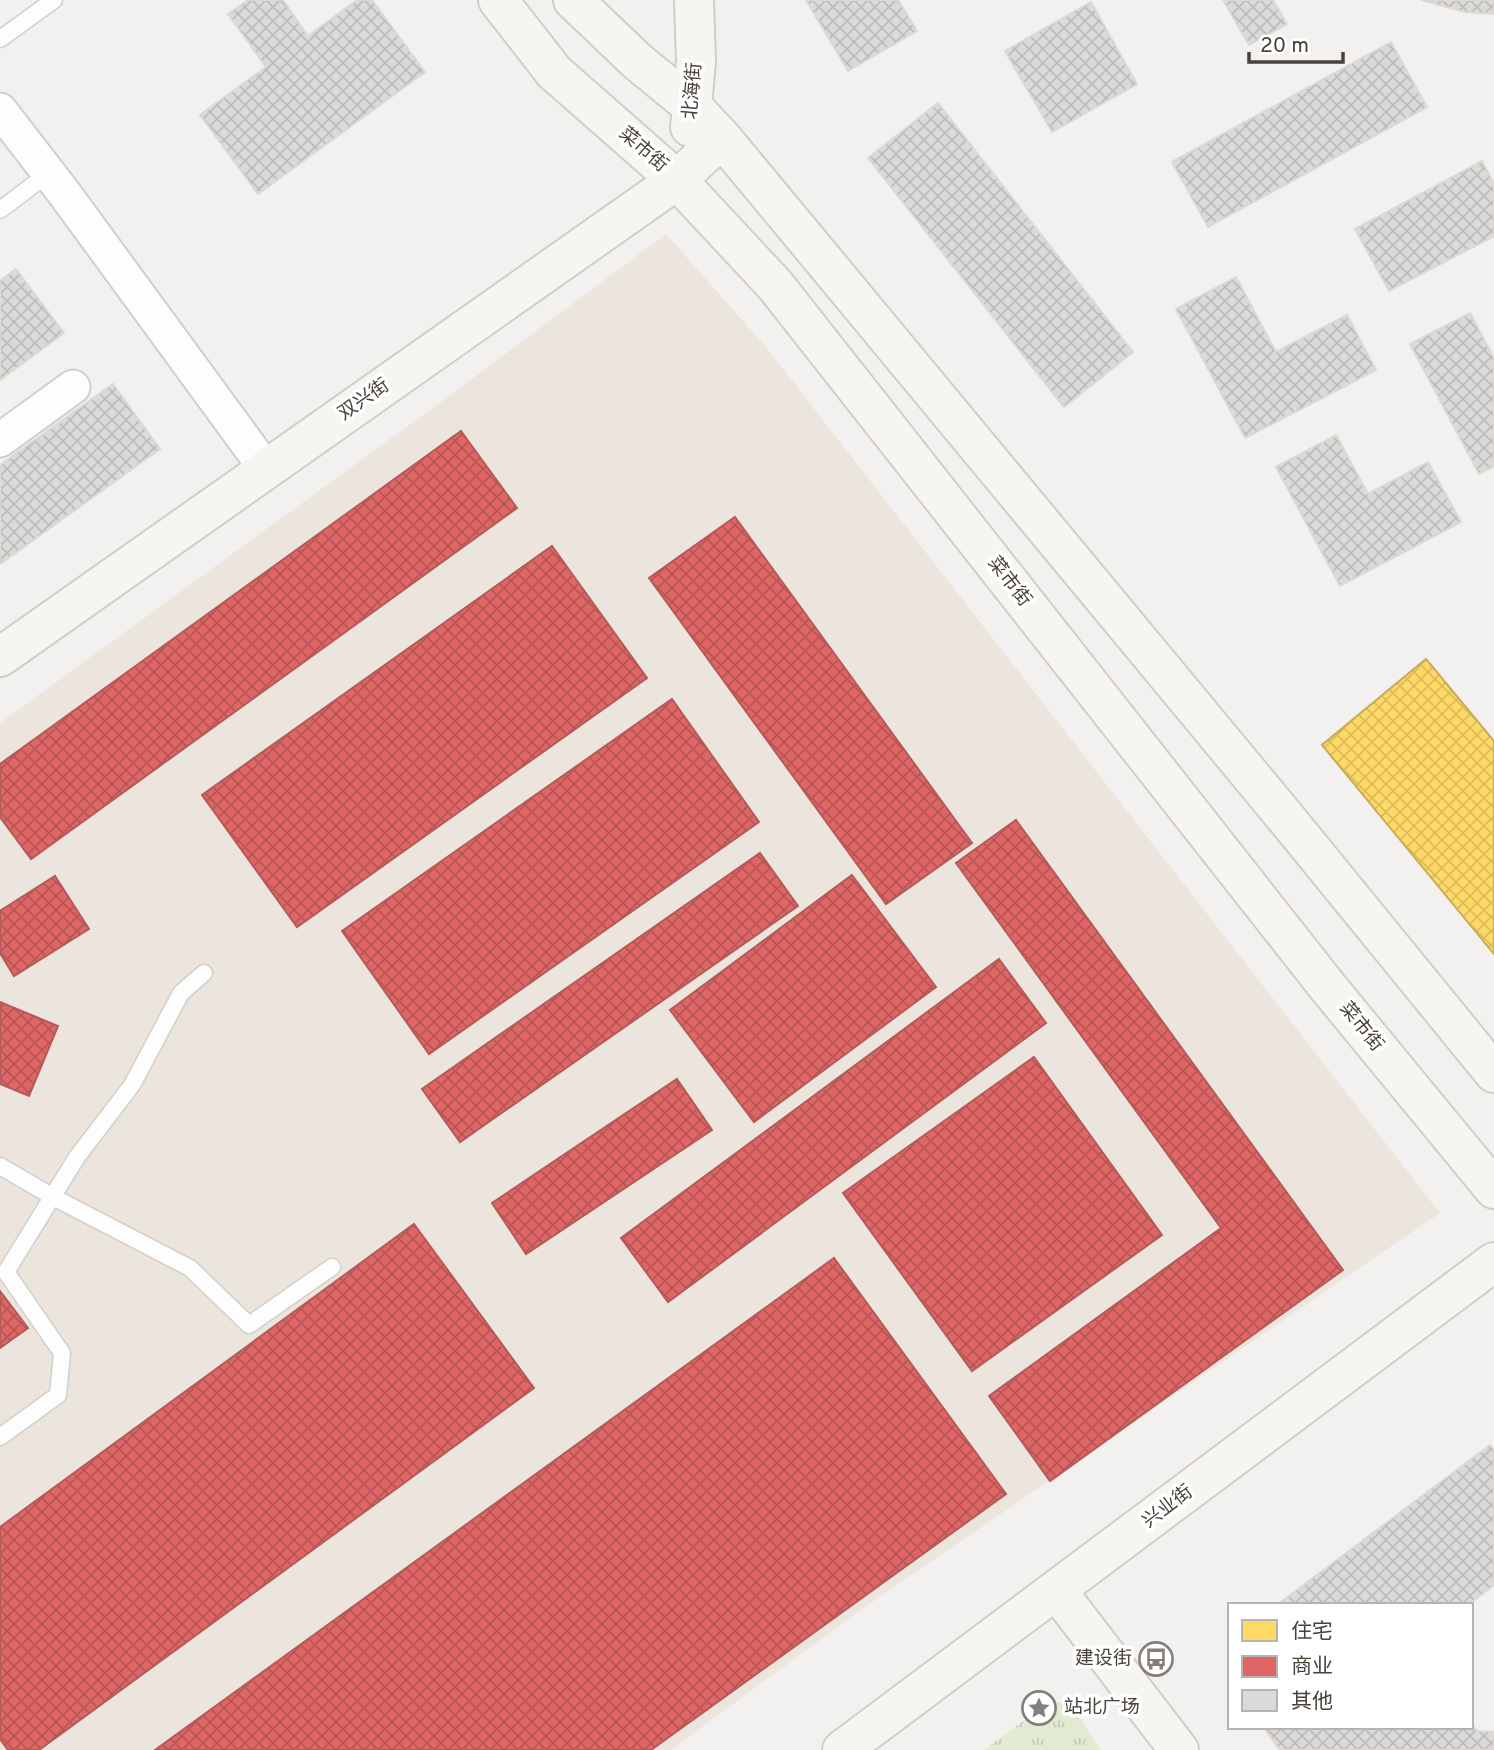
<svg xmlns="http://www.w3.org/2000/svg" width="1494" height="1750" font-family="Overpass,'Noto Sans SC',sans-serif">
	<defs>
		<pattern id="grass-tufts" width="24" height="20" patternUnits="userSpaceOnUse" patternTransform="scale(1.75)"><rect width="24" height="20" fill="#e2ead2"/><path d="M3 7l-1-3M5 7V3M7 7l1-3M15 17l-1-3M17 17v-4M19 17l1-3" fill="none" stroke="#c3cab5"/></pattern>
		<pattern id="homes-cross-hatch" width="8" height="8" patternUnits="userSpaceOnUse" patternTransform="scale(1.75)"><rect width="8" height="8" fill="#ffd966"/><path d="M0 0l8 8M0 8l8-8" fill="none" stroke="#dcbb59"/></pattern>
		<pattern id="shops-cross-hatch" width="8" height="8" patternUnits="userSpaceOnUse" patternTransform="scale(1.75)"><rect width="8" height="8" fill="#e06666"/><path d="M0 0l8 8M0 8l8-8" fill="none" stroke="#b85655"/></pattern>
		<pattern id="building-cross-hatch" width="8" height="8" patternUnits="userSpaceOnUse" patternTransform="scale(1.75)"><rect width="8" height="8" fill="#dcdad8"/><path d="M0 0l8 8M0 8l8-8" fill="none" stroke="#bebcba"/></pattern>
	</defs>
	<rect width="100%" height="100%" fill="#f3f1ef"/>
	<!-- commercial -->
	<polygon fill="#ece5dd" points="666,234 766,347 1440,1213 862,1609 671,1750 0,1750 0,723 460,388"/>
	<!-- grass -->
	<polygon fill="url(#grass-tufts)" points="1063,1702 1072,1707 1101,1750 984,1750 1039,1709 1048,1703"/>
	<!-- homes -->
	<polygon fill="url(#homes-cross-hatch)" stroke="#c8ac59" stroke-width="2" points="1426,659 1494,741 1494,954 1322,745"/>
	<!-- shops -->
	<g fill="url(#shops-cross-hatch)" stroke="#b35b59" stroke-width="2">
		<polygon points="461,431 517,508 31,859 0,817 0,764"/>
		<polygon points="735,517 972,843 886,904 649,578"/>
		<polygon points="552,546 647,678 297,927 202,795"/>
		<polygon points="672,699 759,822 429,1054 342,931"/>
		<polygon points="1016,820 1343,1270 1050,1481 989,1396 1221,1228 956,863"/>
		<polygon points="760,853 798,906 460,1142 422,1089"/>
		<polygon points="852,875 936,987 754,1122 670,1010"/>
		<polygon points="55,876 89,929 14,976 0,953 0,911"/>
		<polygon points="999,959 1046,1023 668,1302 621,1238"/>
		<polygon points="0,1002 58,1026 29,1096 0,1084"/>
		<polygon points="1034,1057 1162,1235 972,1371 843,1193"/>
		<polygon points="677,1079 712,1130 526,1254 492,1203"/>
		<polygon points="414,1224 534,1388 39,1750 8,1750 0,1739 0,1527"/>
		<polygon points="834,1258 1006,1494 651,1750 155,1750"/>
		<polygon points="0,1291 28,1328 0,1348"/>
	</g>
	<!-- building -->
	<g fill="url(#building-cross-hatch)" stroke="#dbd8d5" stroke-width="2">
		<polygon points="248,0 283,0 308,36 357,0 372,0 425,72 258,194 200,115 266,67 228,14"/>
		<polygon points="806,0 898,0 917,31 848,71"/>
		<polygon points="1223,0 1273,0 1287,24 1249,45"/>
		<polygon points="1421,0 1494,0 1494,14 1465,12"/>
		<polygon points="1091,2 1137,84 1052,132 1005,51"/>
		<polygon points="1391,42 1427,107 1208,227 1172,162"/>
		<polygon points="938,103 1133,352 1064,407 868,158"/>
		<polygon points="1482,161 1494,184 1494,236 1389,291 1355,229"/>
		<polygon points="16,269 64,333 0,380 0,281"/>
		<polygon points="1236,277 1276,352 1347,315 1376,370 1245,438 1176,309"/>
		<polygon points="1470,313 1494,358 1494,466 1479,474 1410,344"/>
		<polygon points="113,384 160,449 0,564 0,465"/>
		<polygon points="1336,435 1368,494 1428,462 1461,522 1340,586 1276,467"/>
		<polygon points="1490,1445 1494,1450 1494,1585 1468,1605 1277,1605"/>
		<polygon points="1471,1723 1477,1731 1494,1732 1494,1750 1280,1750 1263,1727 1471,1727"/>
	</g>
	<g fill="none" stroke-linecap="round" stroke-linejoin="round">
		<!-- lane casing -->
		<g stroke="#d1cfcc" stroke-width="19">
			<g id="lane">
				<polyline points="0,39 54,0"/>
				<polyline points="0,210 49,173"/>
				<polyline points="0,1166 53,1197 190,1268 249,1325 332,1267"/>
				<polyline points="0,1437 58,1395 62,1353 6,1272 77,1157 132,1085 181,993 204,973"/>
			</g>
		</g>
		<!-- street casing -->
		<g stroke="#d1cfcc" stroke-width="37">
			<g id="street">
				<polyline points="0,110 64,193 266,469"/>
				<polyline points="0,440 73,387"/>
			</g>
		</g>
		<!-- secondary casing -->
		<g stroke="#d1cdc7" stroke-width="42">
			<g id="secondary">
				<polyline points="498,0 554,72 677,180 775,285 1327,986 1494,1189"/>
				<polyline points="573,0 637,61 693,107 722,138 1281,812 1494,1073"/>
				<polyline points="690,127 696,62 694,0"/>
				<polyline points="0,657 677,180 722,138"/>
				<polyline points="1057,1591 1179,1750"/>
				<polyline points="842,1750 1494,1262"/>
			</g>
		</g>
		<!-- lane -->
		<use href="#lane" stroke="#fdfdfd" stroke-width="16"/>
		<!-- street -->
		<use href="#street" stroke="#fdfdfd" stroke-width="33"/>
		<!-- secondary -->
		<use href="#secondary" stroke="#f7f5f2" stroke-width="38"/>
	</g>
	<!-- icons -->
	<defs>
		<g id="bus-ring" transform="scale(1.75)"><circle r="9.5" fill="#fff" stroke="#847f7a" stroke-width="1.5"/><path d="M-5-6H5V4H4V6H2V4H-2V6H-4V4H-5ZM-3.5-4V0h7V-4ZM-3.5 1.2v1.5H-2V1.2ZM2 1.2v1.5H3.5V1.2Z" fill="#847f7a"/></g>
		<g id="sight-ring" transform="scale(1.75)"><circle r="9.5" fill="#fff" stroke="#847f7a" stroke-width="1.5"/><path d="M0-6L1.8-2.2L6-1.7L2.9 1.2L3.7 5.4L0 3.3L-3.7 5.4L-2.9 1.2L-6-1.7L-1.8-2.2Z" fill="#847f7a"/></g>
	</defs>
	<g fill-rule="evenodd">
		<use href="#bus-ring" x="1156" y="1659"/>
		<use href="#sight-ring" x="1039" y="1708"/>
	</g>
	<g text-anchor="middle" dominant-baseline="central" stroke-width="7" stroke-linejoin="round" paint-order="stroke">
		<!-- street labels -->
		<g font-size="19" fill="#49423b" stroke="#fff">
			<text transform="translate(693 91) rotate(-85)">北海街</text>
			<text transform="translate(643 150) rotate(41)">菜市街</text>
			<text transform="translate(364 400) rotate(-35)">双兴街</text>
			<text transform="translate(1009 582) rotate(52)">菜市街</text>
			<text transform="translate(1361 1027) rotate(51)">菜市街</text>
			<text transform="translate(1168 1507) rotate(-37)">兴业街</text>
		</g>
		<!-- poi labels -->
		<g font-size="19" fill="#49423b" stroke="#fff" text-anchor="end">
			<text x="1132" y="1659">建设街</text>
			<text x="1064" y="1708" text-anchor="start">站北广场</text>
		</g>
	</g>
	<!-- legend -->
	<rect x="1228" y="1603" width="245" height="126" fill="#ffffff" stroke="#b6b3b1" stroke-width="2"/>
	<rect x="1242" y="1620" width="35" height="21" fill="#ffd966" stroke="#b6b3b1" stroke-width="2"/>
	<text x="1291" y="1638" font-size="21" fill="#49423b">住宅</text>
	<rect x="1242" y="1656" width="35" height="21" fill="#e06666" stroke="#b6b3b1" stroke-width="2"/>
	<text x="1291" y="1673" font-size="21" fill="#49423b">商业</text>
	<rect x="1242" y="1690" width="35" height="21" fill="#dcdad8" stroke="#b6b3b1" stroke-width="2"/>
	<text x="1291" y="1708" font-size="21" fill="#49423b">其他</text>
	<!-- scale -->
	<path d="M1249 52v10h94v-10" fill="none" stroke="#49423b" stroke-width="3.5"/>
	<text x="1260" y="52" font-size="21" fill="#49423b" stroke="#ffffff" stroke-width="5" paint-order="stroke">20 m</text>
</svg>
